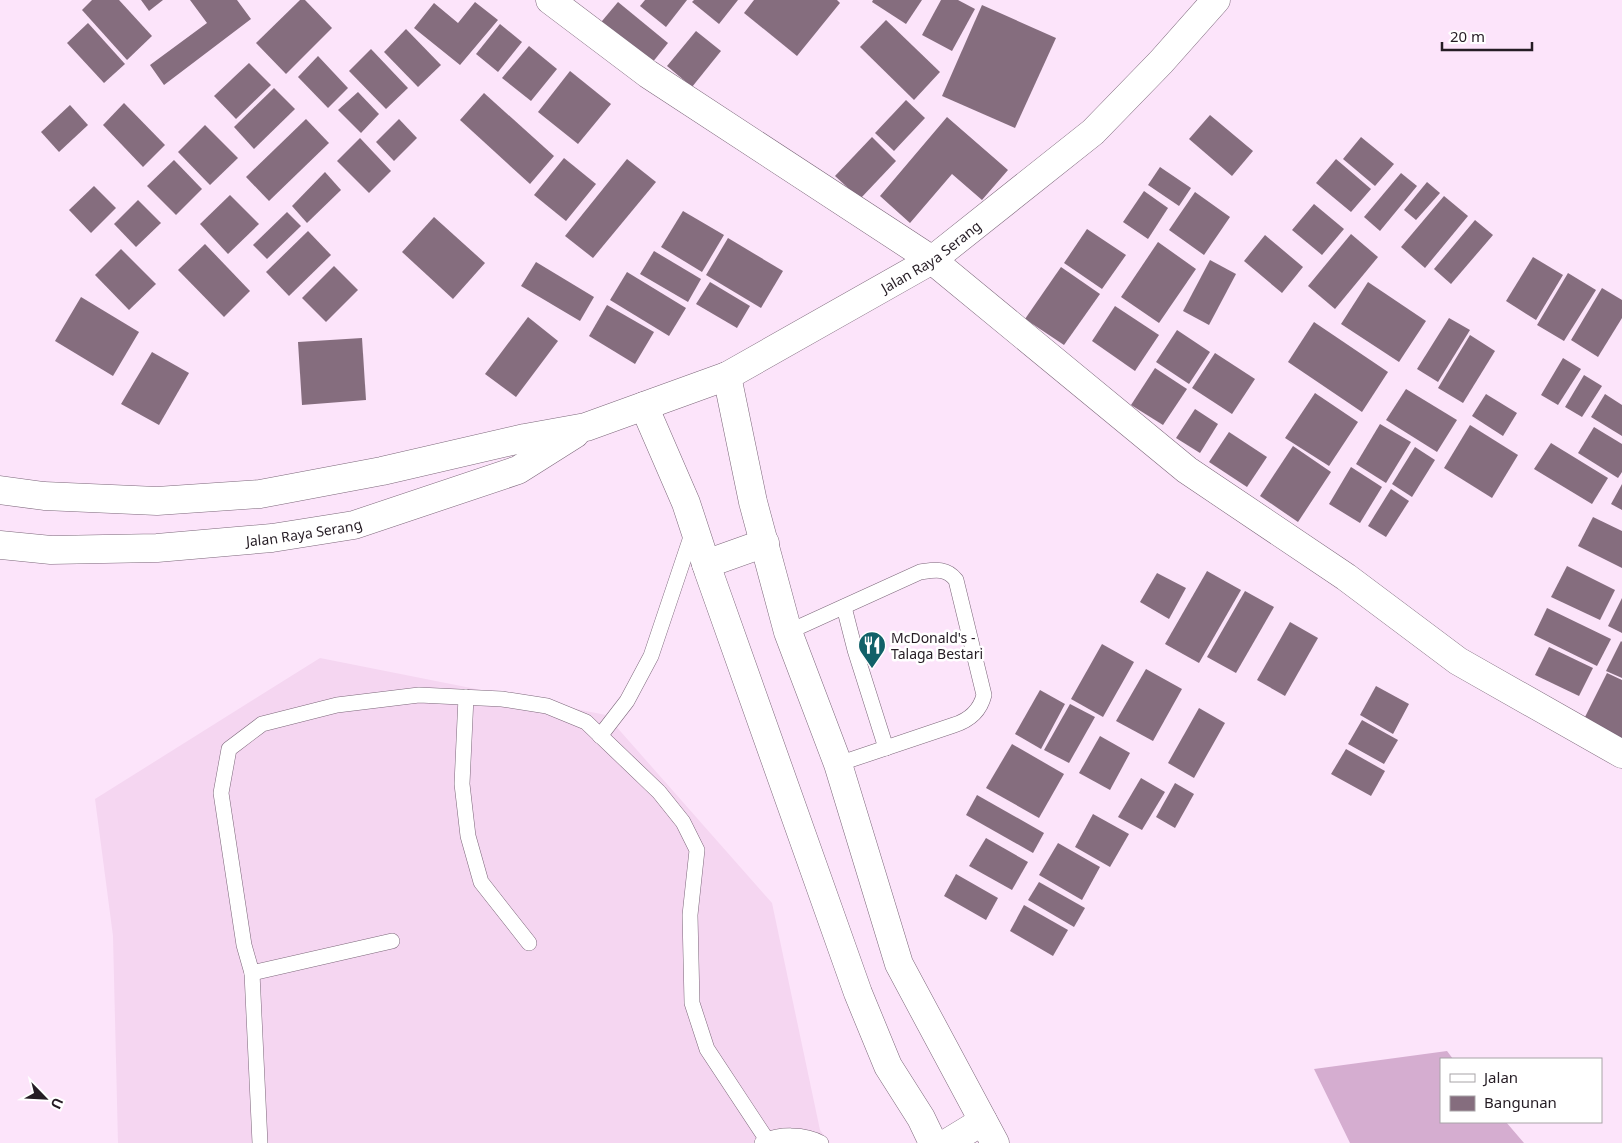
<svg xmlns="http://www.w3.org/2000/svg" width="1622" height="1143" font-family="'Noto Sans',sans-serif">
	<rect width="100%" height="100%" fill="#fce4fa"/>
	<!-- built -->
	<polygon fill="#f5d6f1" points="320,658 606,715 772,903 820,1130 830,1143 118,1143 113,936 95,799"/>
	<!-- forest -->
	<polygon fill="#d5add0" points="1447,1051 1453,1059 1441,1059 1441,1122 1506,1122 1524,1143 1350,1143 1314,1069"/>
	<!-- building -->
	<g fill="#856d7e">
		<polygon points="92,0 119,0 152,36 127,60 82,10"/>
		<polygon points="141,0 163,0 149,11"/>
		<polygon points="190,0 237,0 251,19 164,85 150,65 207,23"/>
		<polygon points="300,0 305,0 332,28 286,74 256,43"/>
		<polygon points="645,0 687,0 666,27 640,6"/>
		<polygon points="694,0 738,0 719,24 692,2"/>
		<polygon points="754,0 837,0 840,3 797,56 744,13"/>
		<polygon points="873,0 922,0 906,24 872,2"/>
		<polygon points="941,0 958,0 975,9 952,51 922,35"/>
		<polygon points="475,2 498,20 460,65 414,28 434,3 458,23"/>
		<polygon points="618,2 668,43 648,68 597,27"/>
		<polygon points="982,5 1056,38 1015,128 942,96"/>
		<polygon points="886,20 940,72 914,100 860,47"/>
		<polygon points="88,23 125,64 104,83 67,43"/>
		<polygon points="500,24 522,42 498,72 476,54"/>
		<polygon points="406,29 441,65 418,87 384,52"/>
		<polygon points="696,31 721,51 692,87 667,66"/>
		<polygon points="529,46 557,69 531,101 502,78"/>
		<polygon points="371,49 408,88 386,109 349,71"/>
		<polygon points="318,56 348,88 328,108 298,77"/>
		<polygon points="249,63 271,85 236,119 214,96"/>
		<polygon points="570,71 611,104 578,144 538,112"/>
		<polygon points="274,88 295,109 254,149 234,127"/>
		<polygon points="358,92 379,114 361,133 338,110"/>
		<polygon points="484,93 554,156 530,184 460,120"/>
		<polygon points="906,100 925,118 894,151 875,133"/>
		<polygon points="124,103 165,145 143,167 103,125"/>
		<polygon points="70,105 88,125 59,152 41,132"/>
		<polygon points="1210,115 1253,151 1232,176 1189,139"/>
		<polygon points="947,117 1008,170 982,200 952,174 910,223 880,196"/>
		<polygon points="306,119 329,143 269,201 246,177"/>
		<polygon points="399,119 417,138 394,161 376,142"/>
		<polygon points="205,125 238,158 210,185 178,152"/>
		<polygon points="872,137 896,161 860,199 835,176"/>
		<polygon points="1361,137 1394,164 1375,186 1343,159"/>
		<polygon points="360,138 391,171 369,193 337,161"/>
		<polygon points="564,158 596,184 566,221 534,195"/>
		<polygon points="627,159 656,182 593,258 565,236"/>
		<polygon points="1336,159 1371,189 1351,212 1316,183"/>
		<polygon points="174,160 202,189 176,215 147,186"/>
		<polygon points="1160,167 1191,188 1179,206 1148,185"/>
		<polygon points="325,172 341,190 307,223 292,206"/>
		<polygon points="1401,173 1417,186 1380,231 1364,217"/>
		<polygon points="1427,182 1440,193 1416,220 1404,210"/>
		<polygon points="94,186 116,208 91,233 69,210"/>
		<polygon points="1144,191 1168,208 1148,239 1123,222"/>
		<polygon points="1195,192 1230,217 1204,255 1169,230"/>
		<polygon points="230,195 259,224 228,254 200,224"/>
		<polygon points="1444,196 1468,216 1425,268 1401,247"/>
		<polygon points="138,200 161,223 136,247 114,224"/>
		<polygon points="1314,204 1344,229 1322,255 1292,230"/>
		<polygon points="683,211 724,235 702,272 661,247"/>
		<polygon points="287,212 301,226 267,259 253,245"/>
		<polygon points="434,217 485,263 453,299 402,252"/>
		<polygon points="1475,220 1493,235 1451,284 1434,269"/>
		<polygon points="1087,229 1126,255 1102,289 1064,263"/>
		<polygon points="308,231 331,255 289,296 266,272"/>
		<polygon points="1351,234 1378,257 1335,309 1308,286"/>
		<polygon points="1265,235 1303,267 1282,293 1244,261"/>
		<polygon points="728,238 783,271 761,308 706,275"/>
		<polygon points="1158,242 1196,269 1159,323 1121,297"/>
		<polygon points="205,244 250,291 224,317 178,270"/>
		<polygon points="121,249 156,284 129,310 95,275"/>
		<polygon points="654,251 701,279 688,302 640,274"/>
		<polygon points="1533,257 1563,275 1536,320 1506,301"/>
		<polygon points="1210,260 1236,274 1209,325 1183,311"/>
		<polygon points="536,262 594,297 580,321 521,286"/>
		<polygon points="334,266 358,290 326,322 302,298"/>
		<polygon points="1061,267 1100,294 1064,345 1025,319"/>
		<polygon points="627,272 686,308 669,336 610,300"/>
		<polygon points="1568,273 1596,290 1564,341 1537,325"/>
		<polygon points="710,282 750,306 737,328 696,304"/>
		<polygon points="1368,282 1426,321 1399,362 1341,324"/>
		<polygon points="1602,288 1622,300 1622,318 1598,357 1571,340"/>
		<polygon points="81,297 139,332 113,376 55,341"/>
		<polygon points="607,305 654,332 635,364 589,336"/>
		<polygon points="1115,306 1159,335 1135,371 1092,341"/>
		<polygon points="528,317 558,341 516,397 485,374"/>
		<polygon points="1449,318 1470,330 1438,382 1417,369"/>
		<polygon points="1314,322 1388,372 1362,412 1288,362"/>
		<polygon points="1177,330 1210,352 1189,384 1156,362"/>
		<polygon points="1470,335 1495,351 1463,403 1438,388"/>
		<polygon points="362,338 366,400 302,405 298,342"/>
		<polygon points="152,352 189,373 159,425 121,404"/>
		<polygon points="1215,353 1255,379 1232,414 1192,388"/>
		<polygon points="1563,358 1581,369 1558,405 1541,395"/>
		<polygon points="1155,368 1187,389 1163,425 1131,405"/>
		<polygon points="1584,375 1602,386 1582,417 1565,407"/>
		<polygon points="1406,389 1457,420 1437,452 1386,420"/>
		<polygon points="1315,393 1358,422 1329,466 1285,438"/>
		<polygon points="1486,394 1517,413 1503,436 1472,416"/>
		<polygon points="1605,394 1622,405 1622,436 1591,417"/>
		<polygon points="1195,409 1218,424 1200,453 1176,438"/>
		<polygon points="1380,424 1411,442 1386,483 1356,464"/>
		<polygon points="1470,425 1518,455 1492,498 1444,468"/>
		<polygon points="1594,427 1622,444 1622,472 1618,478 1578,453"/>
		<polygon points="1229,432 1267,457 1247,487 1209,462"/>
		<polygon points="1551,443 1608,478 1592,504 1534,469"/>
		<polygon points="1293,446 1331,472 1298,522 1260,496"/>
		<polygon points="1415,447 1435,460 1412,497 1392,484"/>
		<polygon points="1351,467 1382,487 1360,523 1329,504"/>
		<polygon points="1622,484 1622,510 1611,504"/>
		<polygon points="1391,489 1409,501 1386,537 1368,526"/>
		<polygon points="1593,517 1622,531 1622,568 1578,546"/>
		<polygon points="1567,566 1615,590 1600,620 1551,597"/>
		<polygon points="1207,571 1241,590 1199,663 1165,644"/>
		<polygon points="1157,573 1186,588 1169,619 1140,602"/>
		<polygon points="1245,591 1274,607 1236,673 1207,657"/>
		<polygon points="1622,598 1622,633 1608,626"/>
		<polygon points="1547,608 1611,639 1597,666 1534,635"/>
		<polygon points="1290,622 1318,638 1285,696 1257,680"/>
		<polygon points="1621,641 1622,642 1622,678 1606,671"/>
		<polygon points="1102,644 1134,662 1103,717 1071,699"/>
		<polygon points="1549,647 1593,668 1579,696 1535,675"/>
		<polygon points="1146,669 1182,689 1153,741 1116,721"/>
		<polygon points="1607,673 1622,680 1622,740 1583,721"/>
		<polygon points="1376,686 1409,704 1393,734 1360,715"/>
		<polygon points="1040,690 1065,704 1041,749 1015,734"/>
		<polygon points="1070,704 1095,717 1069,763 1044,750"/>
		<polygon points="1199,708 1225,723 1194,778 1168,763"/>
		<polygon points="1362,720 1398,740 1384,764 1348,744"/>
		<polygon points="1100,736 1130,753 1110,790 1079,773"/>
		<polygon points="1012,744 1064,774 1039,818 986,788"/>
		<polygon points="1346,749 1385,771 1371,796 1331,774"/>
		<polygon points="1141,778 1165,792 1142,830 1118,817"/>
		<polygon points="1175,783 1194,794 1175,828 1156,817"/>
		<polygon points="977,795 1044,833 1033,853 966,815"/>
		<polygon points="1093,814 1129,834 1110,867 1075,847"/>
		<polygon points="986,838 1028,862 1012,890 969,866"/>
		<polygon points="1058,843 1100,867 1082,900 1039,875"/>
		<polygon points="956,874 998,898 986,920 944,896"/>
		<polygon points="1039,882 1085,908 1074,927 1028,900"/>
		<polygon points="1024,905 1068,930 1053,956 1010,931"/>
	</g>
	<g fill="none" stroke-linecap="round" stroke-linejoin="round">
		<!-- lane casing -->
		<g stroke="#7c677a" stroke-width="16">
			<g id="lane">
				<polyline points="844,607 855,650 886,748"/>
				<path d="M788,632L920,572C934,570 946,567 956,580L984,695C980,711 970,720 954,725L838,764"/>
				<polyline points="466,697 462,784 468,836 481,882 529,943"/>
				<polyline points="600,736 627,701 651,656 693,531"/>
				<polyline points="252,973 392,941"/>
				<polyline points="260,1143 252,973 244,945 221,793 229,749 262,724 337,705 419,695 502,699 547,706 586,722 659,792 683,822 697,850 690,915 692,1003 707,1049 767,1140"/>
				<path d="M762,1143C777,1133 806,1134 821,1143"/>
			</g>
		</g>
		<!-- street casing -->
		<g stroke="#7c677a" stroke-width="29">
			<g id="street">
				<polyline points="550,0 648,74 932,260"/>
				<polyline points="727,376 753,502 788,632 838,764 899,964 995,1143"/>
				<polyline points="644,406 686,503 708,570 858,993 888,1066 921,1118 933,1143"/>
				<polyline points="706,564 765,543"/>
				<polyline points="947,1143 983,1121"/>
			</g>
		</g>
		<!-- secondary casing -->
		<g stroke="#7c677a" stroke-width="29">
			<polyline id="secondary" points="932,260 1187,470 1346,577 1458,661 1622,754"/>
		</g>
		<!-- highway casing -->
		<g stroke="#7c677a" stroke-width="29">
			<g id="highway">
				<path id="s1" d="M0,490L44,496L157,501L260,494L382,471L525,438L586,427L727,376L932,260L1093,132L1161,62L1216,0"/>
				<path id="s2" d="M0,545L51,550L157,548L272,538L354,525L518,470L575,434"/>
			</g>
		</g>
		<!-- lane -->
		<use href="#lane" stroke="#fff" stroke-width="15"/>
		<!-- street -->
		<use href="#street" stroke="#fff" stroke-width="28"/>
		<!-- secondary -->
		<use href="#secondary" stroke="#fff" stroke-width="28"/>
		<!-- highway -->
		<use href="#highway" stroke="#fff" stroke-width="28"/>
	</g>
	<!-- icons -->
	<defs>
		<g id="restaurant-pin" transform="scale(1.4375)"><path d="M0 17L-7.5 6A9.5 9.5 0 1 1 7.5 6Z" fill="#116168" stroke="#fff"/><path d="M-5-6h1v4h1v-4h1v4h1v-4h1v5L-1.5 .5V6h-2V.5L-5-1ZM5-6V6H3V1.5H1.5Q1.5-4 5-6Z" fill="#fff"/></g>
	</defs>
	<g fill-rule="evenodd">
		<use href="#restaurant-pin" x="872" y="645"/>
	</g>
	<g text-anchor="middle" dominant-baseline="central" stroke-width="5" stroke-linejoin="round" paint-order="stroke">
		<!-- street labels -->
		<g font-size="14" fill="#251c24" stroke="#fff">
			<text stroke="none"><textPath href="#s1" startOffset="980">Jalan Raya Serang</textPath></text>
			<text stroke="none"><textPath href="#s2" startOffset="305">Jalan Raya Serang</textPath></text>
		</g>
		<!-- poi labels -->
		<g font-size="14" fill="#251c24" stroke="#fff" text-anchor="start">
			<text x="891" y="637">McDonald's -<tspan x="891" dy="16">Talaga Bestari</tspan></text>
		</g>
	</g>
	<!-- legend -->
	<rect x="1440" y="1058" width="162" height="65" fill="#ffffff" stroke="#a8a4a7"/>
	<rect x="1450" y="1074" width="25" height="8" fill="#ffffff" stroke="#a8a4a7"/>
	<text x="1484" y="1083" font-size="15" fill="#251c24">Jalan</text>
	<rect x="1450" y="1096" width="25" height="15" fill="#856d7e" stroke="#a8a4a7"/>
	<text x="1484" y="1108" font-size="15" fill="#251c24">Bangunan</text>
	<!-- north arrow -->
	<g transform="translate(45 1098) rotate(114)" stroke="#ffffff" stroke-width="4" paint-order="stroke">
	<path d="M0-4L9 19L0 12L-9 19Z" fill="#251c24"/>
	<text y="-8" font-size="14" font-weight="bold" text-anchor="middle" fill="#251c24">U</text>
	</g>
	<!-- scale -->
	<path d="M1442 42v8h90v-8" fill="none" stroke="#251c24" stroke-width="2.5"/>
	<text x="1450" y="42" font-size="15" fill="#251c24" stroke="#ffffff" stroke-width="4" paint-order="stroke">20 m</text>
</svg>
